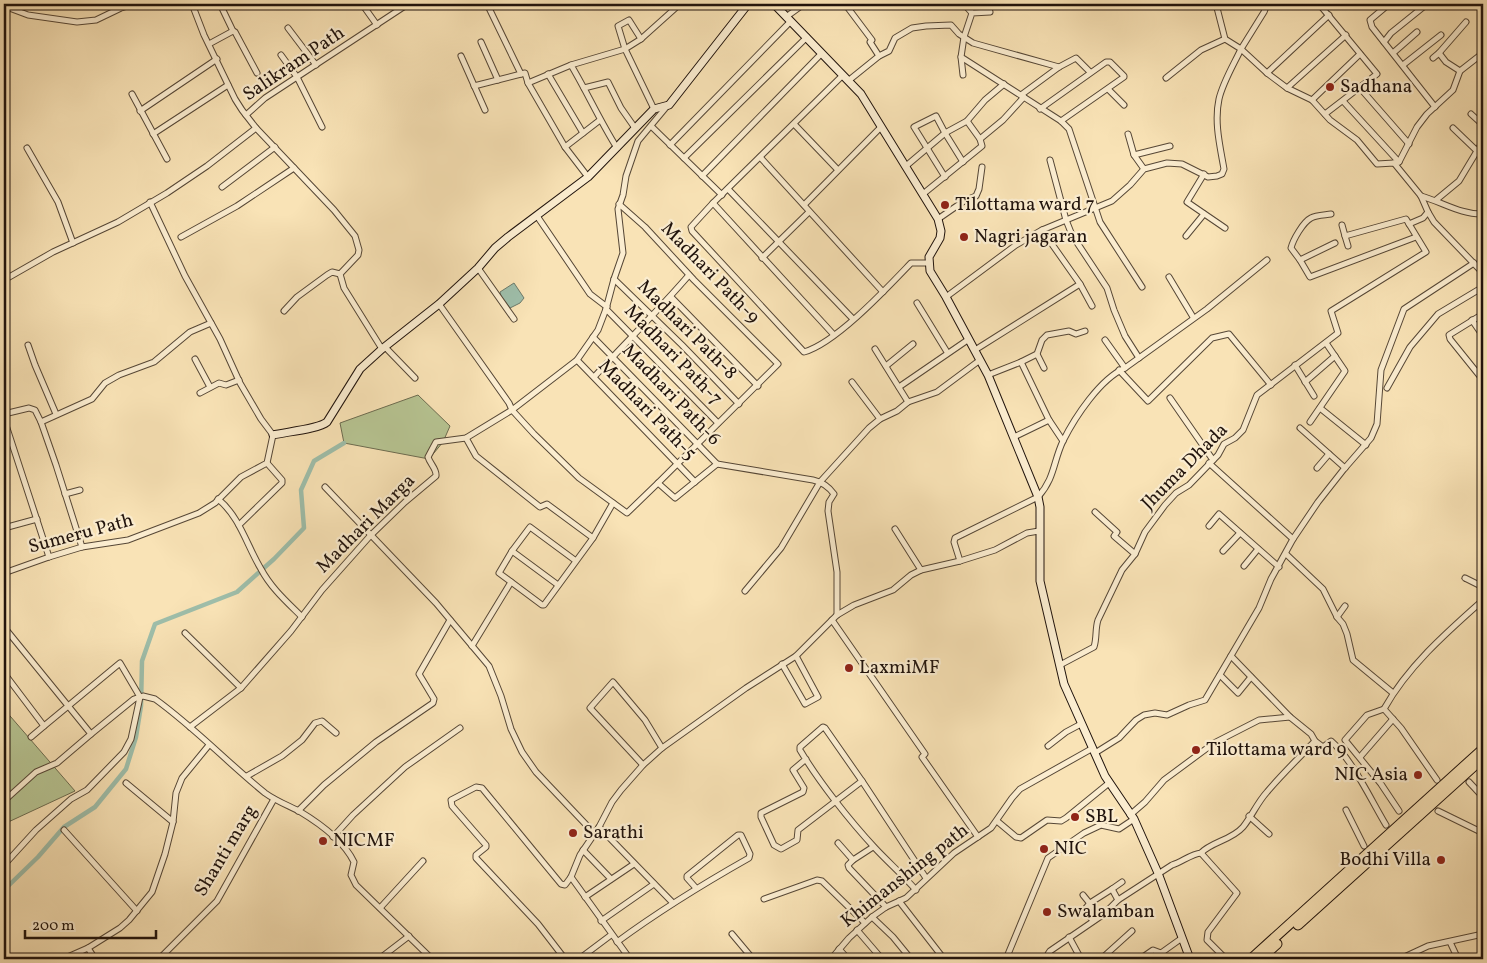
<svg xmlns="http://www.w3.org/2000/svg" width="1487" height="963" font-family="Vollkorn,serif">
	<rect width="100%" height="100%" fill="#f9e3b6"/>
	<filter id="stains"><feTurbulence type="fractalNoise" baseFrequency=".004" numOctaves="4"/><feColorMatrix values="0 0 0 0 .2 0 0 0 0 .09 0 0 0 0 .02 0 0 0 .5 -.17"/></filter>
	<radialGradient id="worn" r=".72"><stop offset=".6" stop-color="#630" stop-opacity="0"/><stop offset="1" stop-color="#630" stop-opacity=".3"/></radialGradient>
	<!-- green -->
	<g fill="#b7c593" stroke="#6c6c50">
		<polygon points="418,395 450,426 443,442 429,459 344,443 340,423"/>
		<polygon points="4,709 75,791 4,824"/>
	</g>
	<!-- water -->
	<polygon fill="#9ebeaa" stroke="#6c7a6b" points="514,283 524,298 520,303 510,308 501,296 500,292"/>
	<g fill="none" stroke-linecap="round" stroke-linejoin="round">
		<!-- canal -->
		<polyline stroke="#9ebeaa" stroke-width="4.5" points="4,890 38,857 64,827 95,807 126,769 136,737 141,706 142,661 155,624 237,592 274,559 304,528 301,490 314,461 344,443"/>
		<!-- street casing -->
		<g stroke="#564736" stroke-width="7">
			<g id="street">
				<polyline points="192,4 204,35 235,99 242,110 256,128 334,210 355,236 359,250 358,255 340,274 344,288 382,349"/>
				<polyline points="220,4 233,31"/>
				<polyline points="362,4 377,25"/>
				<polyline points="487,4 521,74 525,73 528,83"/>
				<polyline points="532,4 534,4"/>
				<polyline points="845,4 872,40 870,42 879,56"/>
				<polyline points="964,4 972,13"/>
				<polyline points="988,4 990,12 972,13 964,37 961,57 1061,121 1069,129 1100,222 1142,287"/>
				<polyline points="1267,4 1264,12 1241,49 1267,73 1287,88 1312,100 1330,120 1357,140 1377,164 1394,163 1421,196 1428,212 1434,222 1483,273"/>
				<polyline points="1319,4 1377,74 1325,114"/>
				<polyline points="1389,4 1370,20 1372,27 1435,107"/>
				<polyline points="4,6 28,15 77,22 96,20 121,8 134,4"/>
				<polyline points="786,17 804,4"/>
				<polyline points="288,28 316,65"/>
				<polyline points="641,39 629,20 618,26 625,49 654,109"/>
				<polyline points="481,42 498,80"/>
				<polyline points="1384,42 1391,33 1427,4"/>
				<polyline points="209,44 233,31 235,32 257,73"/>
				<polyline points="1393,53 1417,32"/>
				<polyline points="1439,53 1466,22"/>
				<polyline points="281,55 297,77 322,127"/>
				<polyline points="461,56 485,110"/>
				<polyline points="961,57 963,75"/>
				<polyline points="1433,58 1439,53 1446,62 1460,71"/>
				<polyline points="571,65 625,49 641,39 680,4"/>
				<polyline points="1403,65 1441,35"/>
				<polyline points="1267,73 1329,15"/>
				<polyline points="548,74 583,133"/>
				<path d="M843,75L713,203L691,227L692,231L804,352C836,343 887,288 911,263H929"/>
				<polyline points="1166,78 1201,50 1225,39"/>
				<polyline points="848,81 879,56 889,51 895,38 912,28 926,26 951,25 959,34 973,43 1059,67"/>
				<polyline points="474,86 521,74"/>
				<polyline points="584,88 608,82 621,108 635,128"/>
				<polyline points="1287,88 1346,35"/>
				<polyline points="1360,88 1409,144"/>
				<polyline points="1108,89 1124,105"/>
				<polyline points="132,94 167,159"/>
				<polyline points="1021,95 1059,67 1076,58 1090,72"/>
				<polyline points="1312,100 1360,54"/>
				<polyline points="1343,101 1399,162"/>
				<polyline points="1040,109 1106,62 1110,62 1124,76 1124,77 1061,121"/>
				<polyline points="140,111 217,59"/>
				<polyline points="1471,114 1483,125"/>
				<polyline points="246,115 265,98 408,4"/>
				<polyline points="967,121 980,139"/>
				<polyline points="794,124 838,170"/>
				<polyline points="651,126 722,195"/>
				<polyline points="1453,128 1477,151"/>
				<polyline points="153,134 228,85"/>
				<polyline points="1128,134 1134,155 1144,169"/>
				<polyline points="670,145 790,22"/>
				<polyline points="565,147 600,120"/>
				<polyline points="27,148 58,202 73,243"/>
				<polyline points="1134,155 1170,146"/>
				<polyline points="760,157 883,292"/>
				<polyline points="684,158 807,37"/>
				<polyline points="1050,160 1066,220 1072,235 1107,288 1114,310 1125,336 1139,358"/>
				<polyline points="1394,163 1399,162 1417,127 1427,114 1453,90 1460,71 1483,53"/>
				<polyline points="906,166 945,133 967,121 985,100 1004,84"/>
				<polyline points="1204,174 1187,202 1225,228"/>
				<polyline points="702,176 822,53"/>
				<path d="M588,177L565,147L528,83L571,65C587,92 600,121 617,148"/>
				<polyline points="945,177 914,127 936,116 945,133 963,162"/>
				<polyline points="222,187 275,147"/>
				<polyline points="728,189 853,319"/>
				<polyline points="923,194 982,146 980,139 1003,120 1024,97"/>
				<path d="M1421,196C1442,202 1462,215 1483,214"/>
				<polyline points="1436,200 1459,181 1483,141"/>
				<polyline points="713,203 834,335"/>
				<polyline points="619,204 645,227 694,280 778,364 658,483"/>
				<polyline points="804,205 881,127"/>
				<polyline points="537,216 590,294 607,307"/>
				<polyline points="938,219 964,201 976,196 979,189 982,167"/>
				<polyline points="1409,224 1423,218 1428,212"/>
				<polyline points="1042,230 1080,284 1092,306"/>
				<polyline points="1186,236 1204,214"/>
				<polyline points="1345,236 1348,246"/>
				<polyline points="181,237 237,206 294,168"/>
				<polyline points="1335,243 1300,260 1310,277 1416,237"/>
				<polyline points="762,258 809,212"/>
				<path d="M1300,260L1291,248C1293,240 1303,222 1311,218C1316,215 1325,215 1331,214"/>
				<polyline points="478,268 514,319"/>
				<polyline points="1169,277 1193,317"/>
				<polyline points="614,279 682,345 739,404"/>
				<polyline points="4,280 53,252 118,222 167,193 207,166 256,128"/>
				<polyline points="671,297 758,386"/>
				<path d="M946,297L1016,245L1042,230L1112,201L1130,185L1144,169L1167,163L1182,164L1208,177L1217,176L1222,174L1224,169C1220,146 1214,122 1219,99C1223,82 1234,64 1241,49L1225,39L1216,4"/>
				<polyline points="917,303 947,352"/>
				<polyline points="439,304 509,403 512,410 534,434 579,478 627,513 658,483 675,498 717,464"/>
				<polyline points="606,309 718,423"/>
				<polyline points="284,311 297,297 327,275 332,272 340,274"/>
				<polyline points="1483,314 1449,335 1450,339 1483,380"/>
				<polyline points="1472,320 1483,336"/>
				<path d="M593,337L717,464L813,480C822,482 829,487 834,494L829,502L828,511L837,572V615"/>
				<polyline points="1105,340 1125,368"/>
				<polyline points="28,345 35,365 56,414"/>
				<polyline points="385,347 415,378"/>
				<polyline points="875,349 908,402"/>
				<polyline points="975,350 1080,284"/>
				<polyline points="1037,354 1044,368"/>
				<polyline points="195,359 210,387"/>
				<polyline points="577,360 695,482"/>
				<polyline points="1021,362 1049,420"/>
				<polyline points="1295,365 1314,396"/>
				<polyline points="886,366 913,344"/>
				<polyline points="1119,370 1148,401 1212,338 1229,334 1271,385"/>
				<polyline points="988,375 1021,362 1037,354 1042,340 1047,335 1069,331 1076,334 1085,331"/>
				<path d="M594,377C625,343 659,310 689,275"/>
				<polyline points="852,382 880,419"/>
				<polyline points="1305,382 1335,356"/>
				<polyline points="899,387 969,339"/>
				<polyline points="1387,388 1410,347 1438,314 1483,287"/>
				<polyline points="200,393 219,383 226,385 239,380"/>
				<polyline points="1170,398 1213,460"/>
				<polyline points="1320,408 1366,445"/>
				<polyline points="4,414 29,408 35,410 41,422 56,465 82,547"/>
				<polyline points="4,419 49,557"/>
				<polyline points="41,422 92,399 105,383 119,375 154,362 190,332 211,323"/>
				<polyline points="1310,422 1345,371 1326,343"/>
				<polyline points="1300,428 1345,468"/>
				<polyline points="1014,437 1049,420 1063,441"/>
				<polyline points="466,438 476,456 540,507 547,504 593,538"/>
				<polyline points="1209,463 1293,539"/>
				<polyline points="1317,468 1329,454"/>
				<polyline points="325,487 436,603 489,666 501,696 511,729 522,752 536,772 594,833"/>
				<polyline points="65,494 80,490"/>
				<path d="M218,499C240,517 247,546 261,569C271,588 287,602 302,617"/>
				<polyline points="1095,512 1117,532 1114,536 1135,554"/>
				<polyline points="239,525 282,483 282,480 267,463"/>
				<polyline points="1209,526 1219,514 1279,567"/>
				<polyline points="4,528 37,519"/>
				<polyline points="895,529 921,570"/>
				<polyline points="512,551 558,585"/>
				<polyline points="1223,551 1240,533"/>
				<polyline points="1286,554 1323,589 1337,617 1343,624 1347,634 1353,660 1393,693"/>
				<polyline points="576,561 530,527 512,551 499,573 542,605 544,605 593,538 613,503"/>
				<path d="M960,561L954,542L955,538L1038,497C1055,478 1053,462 1063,441C1075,417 1100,379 1125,368L1207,309L1267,260"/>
				<polyline points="1244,566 1258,549"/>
				<polyline points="4,573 49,557 82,547 128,540 199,513 215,503 241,477 267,463 273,435 261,419 240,383 220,339 185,276 150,202"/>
				<polyline points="1465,578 1483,587"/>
				<polyline points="745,591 781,548 820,482 869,428 880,419 897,411 908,402 937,392 980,360"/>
				<polyline points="1337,617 1345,606"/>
				<polyline points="832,620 925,754 922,757 978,837"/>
				<path d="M4,627L91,734L134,699L143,696L155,699C194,727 228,763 265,793C276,801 287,805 299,811C319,823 344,841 354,862L351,875L356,885L432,959"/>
				<polyline points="185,633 241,688"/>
				<polyline points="472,646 511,582"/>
				<path d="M1231,656L1290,717L1311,734L1315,741L1323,747L1331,741C1352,759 1371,800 1386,825"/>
				<polyline points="782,664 805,704 818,697 796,656"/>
				<path d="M1060,665L1094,647C1097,638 1095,629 1098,620L1122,570L1135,554L1145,532L1165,505L1176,493L1189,485L1218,455L1224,444L1235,438L1243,430L1257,395L1338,333L1331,311L1426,252L1406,219L1345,236L1342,225"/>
				<polyline points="4,673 44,726 120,663 140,697"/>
				<polyline points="1220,675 1238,693 1251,677"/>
				<polyline points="1384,709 1367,715 1345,740 1381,784 1399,811"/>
				<path d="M190,727L241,688L291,631L322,590L370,536L405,502L436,476C437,469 430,464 428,457L436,442L466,438L512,410L577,360L598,330L606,309L614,279L623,253L618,209L623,195L626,176L638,141L668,105"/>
				<polyline points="31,737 44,726"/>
				<polyline points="1048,746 1066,732 1081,724"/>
				<polyline points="1095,753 1119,738 1136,720 1144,715 1155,713 1167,715 1189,705 1205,700 1259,608 1271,579 1293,539 1318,502 1344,469 1371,438 1377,424 1381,370 1404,309 1474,263"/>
				<polyline points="1360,757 1393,719"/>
				<path d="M806,759L793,770L804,788L803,792L761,813V817L774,845L781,849L797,840L798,830L862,781L825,728L823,727L800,747V750C819,782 850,821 875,848C888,862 903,875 916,890"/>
				<polyline points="643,765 590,708 613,682 645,720 662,748"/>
				<polyline points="247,776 282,756 302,740 315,723 322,721 336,733"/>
				<path d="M1437,780L1401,728L1384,709C1408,666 1447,632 1483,600"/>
				<polyline points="862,781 926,878"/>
				<polyline points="1469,782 1483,797"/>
				<polyline points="126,783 173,822"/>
				<polyline points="4,801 36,772 57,763 91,734"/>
				<polyline points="1346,810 1364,846"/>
				<polyline points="298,811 324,785 376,742 433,703 434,699 419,674 450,620"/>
				<polyline points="1438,811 1483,833"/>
				<polyline points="1130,815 1145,802 1164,780 1214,743 1259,720 1290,717"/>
				<polyline points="1249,816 1269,834"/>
				<polyline points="997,821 1016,837 1021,838 1047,820 1061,821 1066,818 1109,783"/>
				<polyline points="599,827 673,903"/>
				<polyline points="64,830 137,911"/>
				<polyline points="333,837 353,815 405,767 460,728"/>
				<polyline points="838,843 853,860 873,847"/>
				<polyline points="583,850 611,879"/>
				<polyline points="1201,853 1237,893 1208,932 1207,940 1226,959"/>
				<polyline points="853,860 848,865 849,868 886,907"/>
				<polyline points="4,865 36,830 71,799 87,790 124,752 131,739 140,697"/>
				<polyline points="571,877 630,959"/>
				<polyline points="1112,889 1122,882"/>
				<polyline points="1083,895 1100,916"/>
				<polyline points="585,897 634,864"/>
				<polyline points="764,899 817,880 822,881 865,923"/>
				<polyline points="899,901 944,959"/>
				<polyline points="380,908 423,861"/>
				<polyline points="872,917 893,937 911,959"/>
				<polyline points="601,921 654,884"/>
				<polyline points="1093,921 1085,909 1090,903 1112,889 1118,900"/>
				<polyline points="857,930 882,959"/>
				<polyline points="732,934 753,959"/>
				<polyline points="1069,937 1081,959"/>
				<path d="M617,942C659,911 703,884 749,858L750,854L741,835H738L687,876V878L696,888"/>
				<polyline points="1450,942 1458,959"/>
				<polyline points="88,948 95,959"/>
				<polyline points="839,949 848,959"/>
				<polyline points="63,959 88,948 120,928 129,920 152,892 165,854 173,822 176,793 182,778 209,745"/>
				<polyline points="159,959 217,901 274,799"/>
				<polyline points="379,959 409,936"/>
				<polyline points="565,959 538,924 476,858 476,855 486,847 486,845 452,806 451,800 476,787 482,788 561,884 565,885 571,877 580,855 599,827 612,802 621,790 643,765 662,748 746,688 796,656 837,615 854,605 893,590 911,575 921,570 960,561 995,550 1027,533 1039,531"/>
				<polyline points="579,959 611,935"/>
				<polyline points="831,959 849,938 872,917 886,907 906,898 954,853 991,828 1012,798 1020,789 1093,748"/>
				<polyline points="1006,959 1048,858 1084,833 1101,825 1119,829 1134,819"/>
				<path d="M1050,959L1048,954L1050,951L1104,914L1118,900L1172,865C1182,862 1191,854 1201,853C1211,842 1232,840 1243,827C1252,816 1257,803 1267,792C1282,774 1299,758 1315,741"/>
				<polyline points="1101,959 1132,931"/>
				<polyline points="1140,959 1153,950 1161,953 1182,938"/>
				<polyline points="1400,959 1428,946 1483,934"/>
			</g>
		</g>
		<!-- secondary casing -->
		<g stroke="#20130c" stroke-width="9">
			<g id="secondary">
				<polyline points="774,4 861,94 938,219 941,231 940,238 929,257 930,271 946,297 988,375 1038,497 1040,507 1040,581 1064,684 1105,776 1134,819 1158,873 1190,959"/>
				<path d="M273,435C285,432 319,429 327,422L360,369L382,349L439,304L478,268L495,248L508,237L588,177L654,109L669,105L748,4"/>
			</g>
		</g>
		<!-- highway casing -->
		<g stroke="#20130c" stroke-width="11">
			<g id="highway">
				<polyline points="1298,925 1483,758"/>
				<polyline points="1251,959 1483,749"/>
				<polyline points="1260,959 1277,944"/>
			</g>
		</g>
		<!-- street -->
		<use href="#street" stroke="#fbedd0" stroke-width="5"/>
		<!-- secondary -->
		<use href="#secondary" stroke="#fbedd0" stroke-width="7"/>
		<!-- highway -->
		<use href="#highway" stroke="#f9e3b6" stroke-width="9"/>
	</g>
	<!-- markers -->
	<g fill="#8f2418" stroke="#fbedd0" stroke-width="2">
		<circle cx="1330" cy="87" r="5"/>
		<circle cx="945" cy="205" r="5"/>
		<circle cx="964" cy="237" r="5"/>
		<circle cx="849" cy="668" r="5"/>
		<circle cx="1196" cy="750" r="5"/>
		<circle cx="1418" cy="775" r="5"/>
		<circle cx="1075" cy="817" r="5"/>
		<circle cx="573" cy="833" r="5"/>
		<circle cx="323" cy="841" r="5"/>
		<circle cx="1044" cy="849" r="5"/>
		<circle cx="1441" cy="860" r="5"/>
		<circle cx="1047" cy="912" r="5"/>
	</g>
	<g text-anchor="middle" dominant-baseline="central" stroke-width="4.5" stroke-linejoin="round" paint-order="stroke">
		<!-- street labels -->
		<g font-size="19" fill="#20130c" stroke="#fbedd0">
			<text transform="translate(294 64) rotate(-34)">Salikram Path</text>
			<text transform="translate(710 273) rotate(46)">Madhari Path-9</text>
			<text transform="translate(687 330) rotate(45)">Madhari Path-8</text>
			<text transform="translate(673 355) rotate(46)">Madhari Path-7</text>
			<text transform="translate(671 395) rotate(46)">Madhari Path-6</text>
			<text transform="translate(647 410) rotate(46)">Madhari Path-5</text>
			<text transform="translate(1185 467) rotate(-45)">Jhuma Dhada</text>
			<text transform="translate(366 524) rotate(-45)">Madhari Marga</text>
			<text transform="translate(81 534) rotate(-15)">Sumeru Path</text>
			<text transform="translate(226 851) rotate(-59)">Shanti marg</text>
			<text transform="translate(905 876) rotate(-38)">Khimanshing path</text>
		</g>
		<!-- poi labels -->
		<g font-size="19" fill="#20130c" stroke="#fbedd0" text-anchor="start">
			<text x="1340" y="87">Sadhana</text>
			<text x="955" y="205">Tilottama ward 7</text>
			<text x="974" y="237">Nagri jagaran</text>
			<text x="859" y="668">LaxmiMF</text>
			<text x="1206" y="750">Tilottama ward 9</text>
			<text x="1408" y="775" text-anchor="end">NIC Asia</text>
			<text x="1085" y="817">SBL</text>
			<text x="583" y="833">Sarathi</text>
			<text x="333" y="841">NICMF</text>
			<text x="1054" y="849">NIC</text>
			<text x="1431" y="860" text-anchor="end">Bodhi Villa</text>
			<text x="1057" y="912">Swalamban</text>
		</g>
	</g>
	<!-- margin -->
	<rect width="1487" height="963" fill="none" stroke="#f9e3b6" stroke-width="20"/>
	<rect x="5" y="5" width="1477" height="953" fill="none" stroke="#20130c" stroke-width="2.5"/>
	<rect x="10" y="10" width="1467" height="943" fill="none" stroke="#20130c"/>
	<!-- scale -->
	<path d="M25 930v8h131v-8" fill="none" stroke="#20130c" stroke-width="2.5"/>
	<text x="32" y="930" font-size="15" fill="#20130c" stroke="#fbedd0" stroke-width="4" paint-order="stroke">200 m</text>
	<rect width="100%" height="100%" filter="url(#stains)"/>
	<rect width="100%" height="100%" fill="url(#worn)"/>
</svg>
